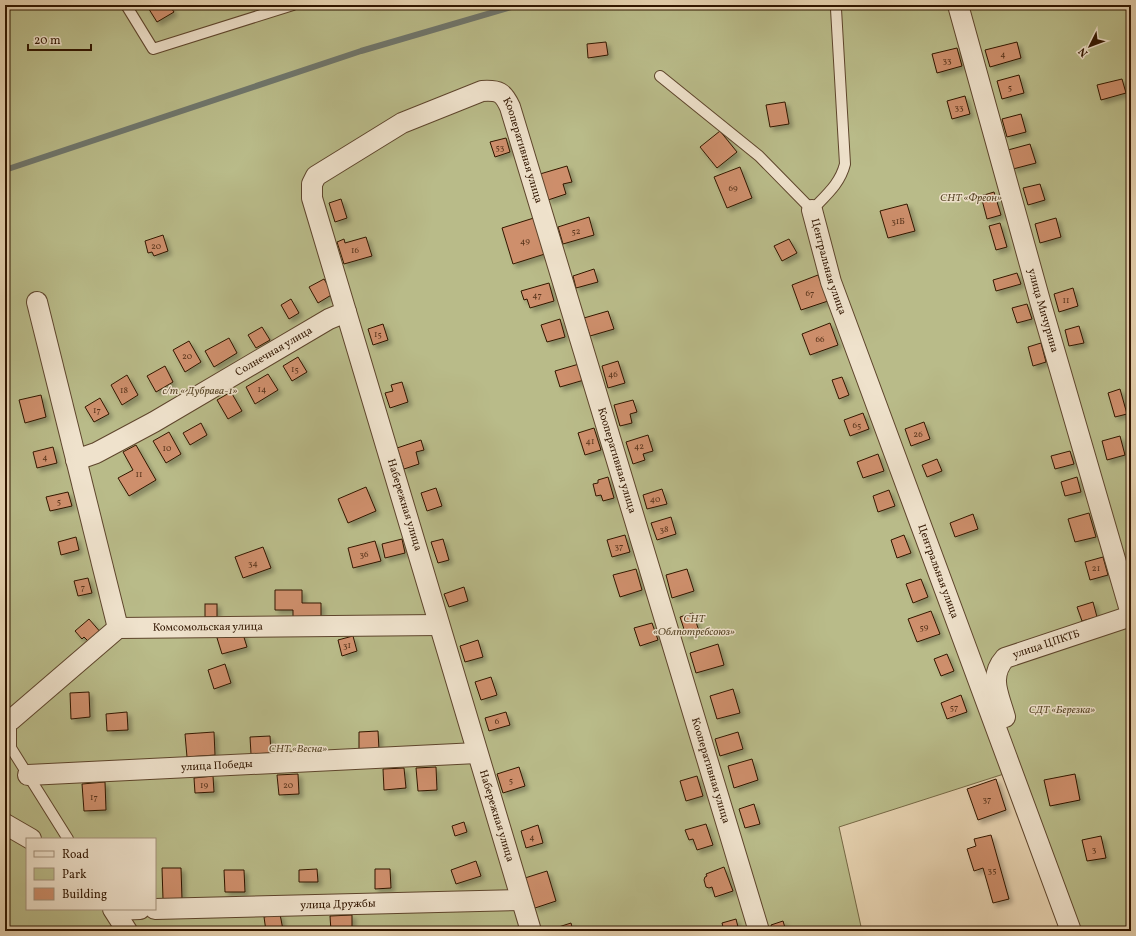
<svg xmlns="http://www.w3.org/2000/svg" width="1136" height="936" font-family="Vollkorn,serif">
	<defs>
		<filter id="shadow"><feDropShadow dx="3.5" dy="3.5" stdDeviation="2" flood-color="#0004"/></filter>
	</defs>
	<rect width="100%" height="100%" fill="#e7d3b1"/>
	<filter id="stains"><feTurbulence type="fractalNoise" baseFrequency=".005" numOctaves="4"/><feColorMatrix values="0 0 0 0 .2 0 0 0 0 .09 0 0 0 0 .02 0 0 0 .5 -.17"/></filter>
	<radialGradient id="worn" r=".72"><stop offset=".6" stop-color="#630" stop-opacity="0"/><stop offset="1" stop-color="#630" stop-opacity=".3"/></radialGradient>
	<!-- green -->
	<path fill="#b9bb89" stroke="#756844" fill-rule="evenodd" d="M5,5H1131V931H1071L1010,772L839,827L862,931H5ZM27,839H155V909H27Z"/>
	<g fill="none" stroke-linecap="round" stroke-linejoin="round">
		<!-- stream -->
		<polyline stroke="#6f766c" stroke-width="6" points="5,170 361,51 518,5"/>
	</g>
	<!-- building -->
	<g fill="#ce8f6c" stroke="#311600" filter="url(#shadow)">
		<polygon points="150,5 169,5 174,12 157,22 147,6"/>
		<polygon points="606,42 608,55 588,58 587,44"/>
		<polygon points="1017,42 1021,58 990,67 985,50"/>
		<polygon points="957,48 962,66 937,73 932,54"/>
		<polygon points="1019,75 1024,93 1002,99 997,81"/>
		<polygon points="1122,79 1126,93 1101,100 1097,85"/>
		<polygon points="965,96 970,114 952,119 947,101"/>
		<polygon points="785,102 789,124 770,127 766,105"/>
		<polygon points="1021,114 1026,132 1007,137 1002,119"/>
		<polygon points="720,131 737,152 717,168 700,147"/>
		<polygon points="506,138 510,152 495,157 490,142"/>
		<polygon points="1030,144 1036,163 1013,169 1008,150"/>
		<polygon points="567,166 572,182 563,184 566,194 548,200 540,174"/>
		<polygon points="740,167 752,198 727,208 714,177"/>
		<polygon points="1040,184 1045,200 1028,205 1023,188"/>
		<polygon points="994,192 1001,215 987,219 981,196"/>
		<polygon points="341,199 347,218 335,222 329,203"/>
		<polygon points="907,204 915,231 888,238 880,211"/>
		<polygon points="537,217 548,253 513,264 502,228"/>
		<polygon points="589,217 594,235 563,244 558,227"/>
		<polygon points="1056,218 1061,237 1040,243 1035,224"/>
		<polygon points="1000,223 1007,247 996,250 989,226"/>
		<polygon points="163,235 168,251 154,256 152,252 148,253 145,241"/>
		<polygon points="366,237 372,256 344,264 337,242 344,239 345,243"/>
		<polygon points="789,239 797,253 782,261 774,246"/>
		<polygon points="594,269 598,282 576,288 573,276"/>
		<polygon points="1017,273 1021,284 996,291 993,280"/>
		<polygon points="818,275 828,301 801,310 792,285"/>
		<polygon points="324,279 333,294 318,303 309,287"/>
		<polygon points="549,283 554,301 530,308 527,299 524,300 521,291"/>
		<polygon points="1073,288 1078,306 1059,312 1054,294"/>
		<polygon points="291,299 299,313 289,319 281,305"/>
		<polygon points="1027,304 1032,319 1017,323 1012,308"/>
		<polygon points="608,311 614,329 590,336 584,318"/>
		<polygon points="560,319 565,337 547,342 541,325"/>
		<polygon points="830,323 838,345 810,355 802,334"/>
		<polygon points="383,324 388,340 373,345 368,329"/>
		<polygon points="1079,326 1084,343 1069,346 1065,330"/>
		<polygon points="262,327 270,340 256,348 248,335"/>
		<polygon points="229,338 237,353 214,367 205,351"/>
		<polygon points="189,341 201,362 185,372 173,350"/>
		<polygon points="1041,343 1046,362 1033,366 1028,347"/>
		<polygon points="298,357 307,372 292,381 283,366"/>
		<polygon points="618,361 625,383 608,388 602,366"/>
		<polygon points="579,364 584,380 560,387 555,371"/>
		<polygon points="165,366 173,382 156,392 147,376"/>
		<polygon points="268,374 278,390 255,404 246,387"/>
		<polygon points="127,375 138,395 122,405 111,385"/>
		<polygon points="842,377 849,395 839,399 832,380"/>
		<polygon points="402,382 408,402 390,408 385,393 393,391 391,385"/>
		<polygon points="1120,389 1127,414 1115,417 1108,393"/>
		<polygon points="231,392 242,411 228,419 217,400"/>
		<polygon points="41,395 46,417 25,423 19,400"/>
		<polygon points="100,398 109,414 94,422 85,407"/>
		<polygon points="633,400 637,412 630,414 632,423 620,426 614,405"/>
		<polygon points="863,413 869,429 850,436 844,420"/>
		<polygon points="924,422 930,439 911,446 905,429"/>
		<polygon points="201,423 207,435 190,445 183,433"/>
		<polygon points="594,428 601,450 585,455 578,433"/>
		<polygon points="169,432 181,454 166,463 153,441"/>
		<polygon points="648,435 653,451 643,454 645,460 633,464 626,442"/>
		<polygon points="1120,436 1125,455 1107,460 1102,441"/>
		<polygon points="421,440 424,450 416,452 419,464 404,469 397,448"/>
		<polygon points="136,445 156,480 129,496 118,478 133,470 123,452"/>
		<polygon points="53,447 57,463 37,468 33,452"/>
		<polygon points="1070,451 1074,464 1055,469 1051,456"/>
		<polygon points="878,454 884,471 863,478 857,462"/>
		<polygon points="937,459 942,471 927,477 922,465"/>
		<polygon points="608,477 614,498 603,501 601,495 596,496 593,484 598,483 598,480"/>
		<polygon points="1077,477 1081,492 1065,496 1061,482"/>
		<polygon points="366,487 376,511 348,523 338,499"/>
		<polygon points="436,488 442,506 427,511 421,493"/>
		<polygon points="662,489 667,504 647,509 643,495"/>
		<polygon points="889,490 895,506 878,512 873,496"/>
		<polygon points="68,492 72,506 50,511 46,497"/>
		<polygon points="1089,513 1096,537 1075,542 1068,519"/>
		<polygon points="973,514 978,529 955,537 950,523"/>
		<polygon points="671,517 676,534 657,540 651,523"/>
		<polygon points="625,535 630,552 612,557 607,540"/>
		<polygon points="904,535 911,553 897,558 891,540"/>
		<polygon points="76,537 79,550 61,555 58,542"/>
		<polygon points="402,539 405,553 385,558 382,544"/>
		<polygon points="443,539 449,560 438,563 431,542"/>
		<polygon points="375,541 381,561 353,568 348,548"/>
		<polygon points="1131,542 1131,558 1127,543"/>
		<polygon points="263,547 271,568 243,578 235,557"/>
		<polygon points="1103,557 1108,575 1090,580 1085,562"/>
		<polygon points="636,569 642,590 620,597 613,575"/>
		<polygon points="687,569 694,591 672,598 666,575"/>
		<polygon points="88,578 92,593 78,596 74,581"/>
		<polygon points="921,579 928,597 913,603 906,584"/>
		<polygon points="464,587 468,601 449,607 444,594"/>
		<polygon points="275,590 302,590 302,603 321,603 321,621 293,621 293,610 275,610"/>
		<polygon points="1093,602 1097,617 1082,621 1077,607"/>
		<rect x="205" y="604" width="12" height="13"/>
		<polygon points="931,611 940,634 917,642 908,619"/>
		<polygon points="693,613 699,631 686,635 680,617"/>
		<polygon points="89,619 102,634 91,644 84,637 82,639 75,631"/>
		<polygon points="652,623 658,640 640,646 634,628"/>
		<polygon points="242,631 247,647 222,654 217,638"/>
		<polygon points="353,636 357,651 342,656 338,640"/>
		<polygon points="478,640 483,657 465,662 460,646"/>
		<polygon points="718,644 724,665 696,673 690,653"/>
		<polygon points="947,654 954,671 941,676 934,659"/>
		<polygon points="225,664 231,683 214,689 208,670"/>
		<polygon points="491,677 497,695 481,700 475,682"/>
		<polygon points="733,689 740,713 717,719 710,696"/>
		<polygon points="89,692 90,717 71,719 70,693"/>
		<polygon points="961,695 967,712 947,719 941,703"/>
		<polygon points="127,712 128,730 107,731 106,714"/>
		<polygon points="506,712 510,725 489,731 485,718"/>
		<polygon points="378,731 379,750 359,751 359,732"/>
		<polygon points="214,732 215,755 187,757 185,734"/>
		<polygon points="738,732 743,749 720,756 715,739"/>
		<polygon points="270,736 271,753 251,754 250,737"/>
		<polygon points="752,759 758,780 734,788 728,766"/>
		<polygon points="436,767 437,790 418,791 416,768"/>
		<polygon points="519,767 525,786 503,793 497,774"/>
		<polygon points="404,768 406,788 384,790 383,769"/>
		<polygon points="298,774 299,794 279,795 277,775"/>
		<polygon points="1075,774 1080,800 1050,806 1044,780"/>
		<polygon points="213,776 214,792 195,793 194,778"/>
		<polygon points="697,776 703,796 686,801 680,781"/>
		<polygon points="996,779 1006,810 978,820 967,789"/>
		<polygon points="105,782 106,810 84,811 82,784"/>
		<polygon points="754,804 760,824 745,828 739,809"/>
		<polygon points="464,822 467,832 455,836 452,826"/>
		<polygon points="706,824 713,845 697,850 693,839 689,840 685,830"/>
		<polygon points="538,825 543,843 526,848 521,831"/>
		<polygon points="991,835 1009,899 993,903 983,868 974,871 967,849 976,846 974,839"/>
		<polygon points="1101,836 1106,858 1087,861 1082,840"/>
		<polygon points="476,861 481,876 456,884 451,870"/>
		<polygon points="724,867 733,891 715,897 712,887 709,888 706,887 704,880 705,877 707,876 706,874"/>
		<polygon points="162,868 181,868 182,899 163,899"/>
		<polygon points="317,869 318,882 299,882 299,870"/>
		<polygon points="375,869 390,869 391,888 375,889"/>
		<polygon points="224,870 244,870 245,892 225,892"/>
		<polygon points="547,871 556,901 535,908 525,878"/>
		<polygon points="280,914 283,930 266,931 264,917"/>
		<polygon points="352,915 352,931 331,931 330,916"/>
		<polygon points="736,919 739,931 724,931 722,923"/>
		<polygon points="783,921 786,931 773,931 771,925"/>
		<polygon points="571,923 573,931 546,931"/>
	</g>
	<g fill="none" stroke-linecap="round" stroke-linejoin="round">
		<!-- service casing -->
		<g stroke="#5e452c" stroke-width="12">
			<g id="service">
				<polyline points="126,5 153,49 293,5"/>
				<path d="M660,76L759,156L812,210C826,195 840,184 845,164L836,9L837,5"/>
				<polyline points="11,720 11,748 68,839"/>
			</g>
		</g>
		<!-- minor casing -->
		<g stroke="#5e452c" stroke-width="22">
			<g id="minor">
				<path id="s1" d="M958,5L1040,301L1131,614"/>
				<path id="s2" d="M812,210L831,282L1071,931"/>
				<polyline points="37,302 118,628"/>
				<path id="s3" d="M76,460L96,453L154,422L329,319L346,312"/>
				<path id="s4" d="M1005,717C999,695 988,677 1005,658L1131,616"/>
				<path id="s5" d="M11,720L118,628L439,625"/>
				<path id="s6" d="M28,775L477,753"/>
				<polyline points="5,824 31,839"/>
				<polyline points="113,909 127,931"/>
				<path id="s7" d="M155,909L521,900"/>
				<polyline points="114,910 140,909"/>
				<path id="s8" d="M531,931L312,198V184L316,176L402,123L482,91C499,90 503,92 510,107L759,931"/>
			</g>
		</g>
		<!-- service -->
		<use href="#service" stroke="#efe2cc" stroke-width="10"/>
		<!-- minor -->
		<use href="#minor" stroke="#efe2cc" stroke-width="20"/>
	</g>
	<g text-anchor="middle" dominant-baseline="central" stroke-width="3" stroke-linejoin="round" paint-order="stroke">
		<!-- number labels -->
		<g font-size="9" fill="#58341b">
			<text x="1003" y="54">4</text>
			<text x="947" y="60">33</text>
			<text x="1010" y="87">5</text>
			<text x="959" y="107">33</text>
			<text x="500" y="147">53</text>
			<text x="733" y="188">69</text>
			<text x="898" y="221">31Б</text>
			<text x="576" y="231">52</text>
			<text x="525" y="241">49</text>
			<text x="156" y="246">20</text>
			<text x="355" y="250">16</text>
			<text x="810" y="293">67</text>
			<text x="537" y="295">47</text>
			<text x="1066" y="300">11</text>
			<text x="378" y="334">15</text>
			<text x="820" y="339">66</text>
			<text x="187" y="356">20</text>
			<text x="295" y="369">15</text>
			<text x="613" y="374">46</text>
			<text x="262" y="389">14</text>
			<text x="124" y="390">18</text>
			<text x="97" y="410">17</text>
			<text x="857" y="425">65</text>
			<text x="918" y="434">26</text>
			<text x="590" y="441">41</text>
			<text x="639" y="446">42</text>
			<text x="167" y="448">10</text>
			<text x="45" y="457">4</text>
			<text x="139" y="474">11</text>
			<text x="655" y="499">40</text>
			<text x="59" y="501">5</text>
			<text x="664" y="529">38</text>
			<text x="619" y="546">37</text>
			<text x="364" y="554">36</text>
			<text x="253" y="563">34</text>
			<text x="1096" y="568">21</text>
			<text x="83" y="587">7</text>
			<text x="924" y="627">59</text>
			<text x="347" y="645">31</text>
			<text x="954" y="707">57</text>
			<text x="497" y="721">6</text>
			<text x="511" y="780">5</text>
			<text x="204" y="785">19</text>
			<text x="288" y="785">20</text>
			<text x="94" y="797">17</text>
			<text x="987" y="799">37</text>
			<text x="532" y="837">4</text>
			<text x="1094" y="849">3</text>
			<text x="992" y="870">35</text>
		</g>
		<!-- street labels -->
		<g font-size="11" fill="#311600" stroke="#efe2cc">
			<text stroke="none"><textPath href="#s8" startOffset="1056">Кооперативная улица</textPath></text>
			<text stroke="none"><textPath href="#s2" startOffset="59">Центральная улица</textPath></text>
			<text stroke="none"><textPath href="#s1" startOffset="317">улица Мичурина</textPath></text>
			<text stroke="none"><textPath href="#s3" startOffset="226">Солнечная улица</textPath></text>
			<text stroke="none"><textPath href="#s8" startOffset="1380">Кооперативная улица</textPath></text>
			<text transform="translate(404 505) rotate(73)">Набережная улица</text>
			<text stroke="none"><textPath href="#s2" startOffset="383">Центральная улица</textPath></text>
			<text stroke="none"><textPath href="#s5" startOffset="231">Комсомольская улица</textPath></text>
			<text stroke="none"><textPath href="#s4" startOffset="106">улица ЦПКТБ</textPath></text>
			<text stroke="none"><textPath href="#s6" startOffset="189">улица Победы</textPath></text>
			<text stroke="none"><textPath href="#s8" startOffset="1704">Кооперативная улица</textPath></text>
			<text transform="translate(496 816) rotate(73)">Набережная улица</text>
			<text stroke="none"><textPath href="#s7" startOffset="183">улица Дружбы</textPath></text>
		</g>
		<!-- park labels -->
		<g font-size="11" font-style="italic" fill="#5a4829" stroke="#efe2cc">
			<text x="971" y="198">СНТ «Фреон»</text>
			<text x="200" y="391">с/т « Дубрава-1»</text>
			<text x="694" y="619">СНТ<tspan x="694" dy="13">«Облпотребсоюз»</tspan></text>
			<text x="1062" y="710">СДТ «Березка»</text>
			<text x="298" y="749">СНТ «Весна»</text>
		</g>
	</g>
	<!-- margin -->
	<rect width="1136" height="936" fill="none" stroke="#e7d3b1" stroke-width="20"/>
	<rect x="6" y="6" width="1124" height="924" fill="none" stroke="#311600" stroke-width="2"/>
	<rect x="10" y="10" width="1116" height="916" fill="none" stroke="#311600"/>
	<!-- legend -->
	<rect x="26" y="838" width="130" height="72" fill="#efe2cc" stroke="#a3907a"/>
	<rect x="34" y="851" width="20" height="6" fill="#efe2cc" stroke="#a3907a"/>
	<text x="62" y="858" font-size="12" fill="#311600">Road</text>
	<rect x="34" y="868" width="20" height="12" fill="#b9bb89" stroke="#a3907a"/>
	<text x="62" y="878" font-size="12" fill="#311600">Park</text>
	<rect x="34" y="888" width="20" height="12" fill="#ce8f6c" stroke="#a3907a"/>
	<text x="62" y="898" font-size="12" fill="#311600">Building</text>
	<!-- north arrow -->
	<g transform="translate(1090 46) rotate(228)" stroke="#efe2cc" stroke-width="3" paint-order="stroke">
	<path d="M0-3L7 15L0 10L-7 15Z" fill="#311600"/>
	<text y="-6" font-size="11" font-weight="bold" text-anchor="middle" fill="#311600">N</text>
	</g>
	<!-- scale -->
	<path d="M28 44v6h63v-6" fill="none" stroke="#311600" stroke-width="2"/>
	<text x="34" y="44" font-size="12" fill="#311600" stroke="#efe2cc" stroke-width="3" paint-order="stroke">20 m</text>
	<rect width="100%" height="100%" filter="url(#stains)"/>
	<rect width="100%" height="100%" fill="url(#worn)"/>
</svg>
